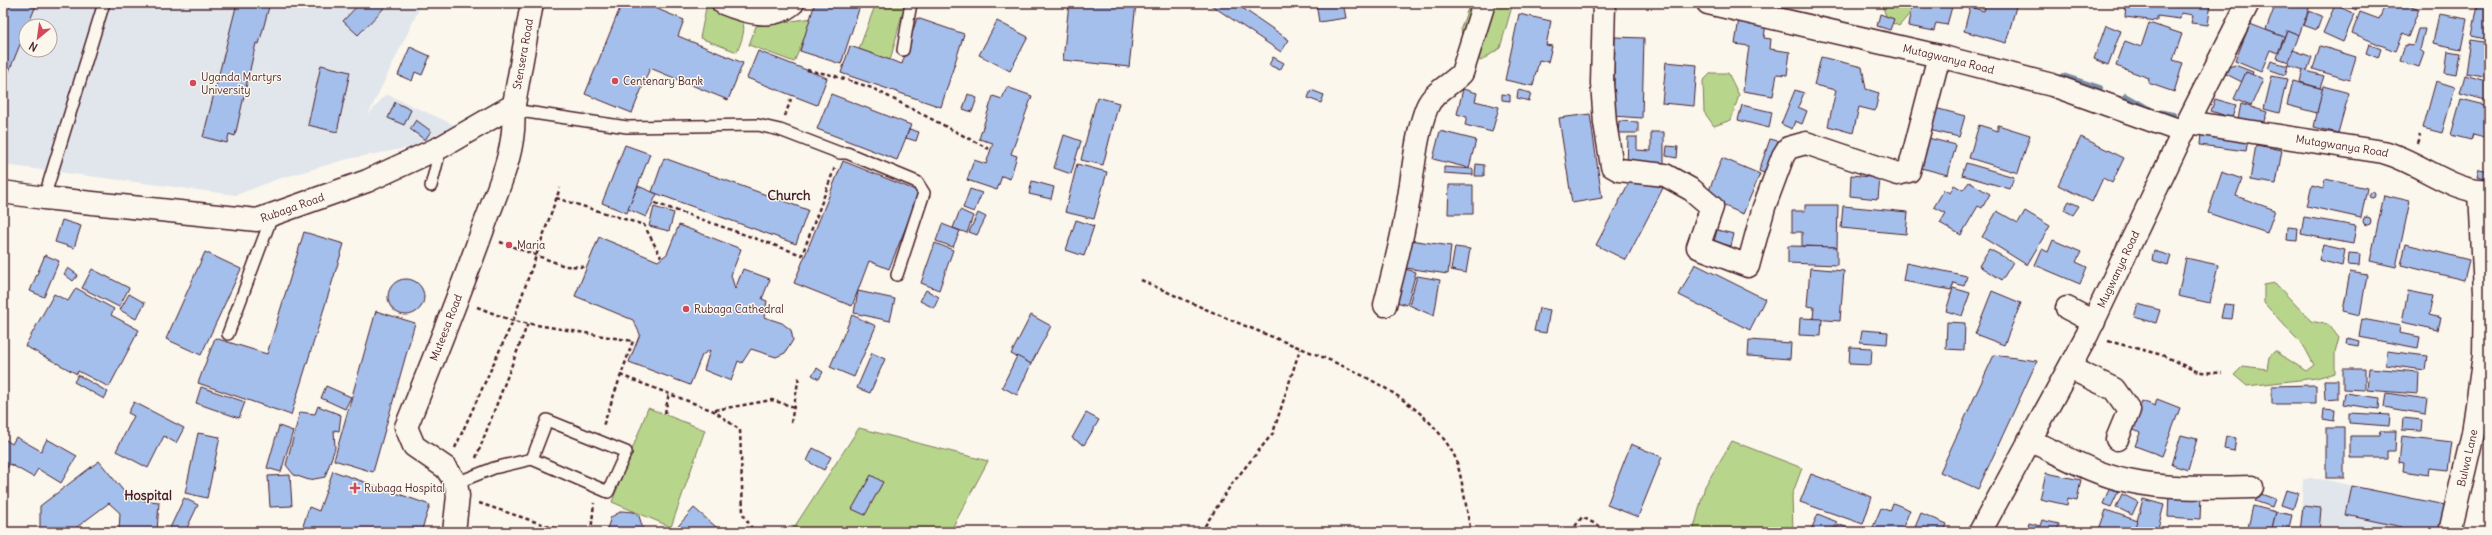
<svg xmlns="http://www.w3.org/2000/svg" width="2492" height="535" font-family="Delius,sans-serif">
	<rect width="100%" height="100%" fill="#fbf7ec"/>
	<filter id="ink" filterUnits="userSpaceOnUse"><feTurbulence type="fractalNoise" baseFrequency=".025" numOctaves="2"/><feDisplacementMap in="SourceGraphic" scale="8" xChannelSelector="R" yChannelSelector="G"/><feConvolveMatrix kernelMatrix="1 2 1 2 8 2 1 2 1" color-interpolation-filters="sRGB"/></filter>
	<g filter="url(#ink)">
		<!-- built -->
		<g fill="#e1e6ec" fill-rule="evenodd">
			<path d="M3,3H422L368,115L386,94L455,125L412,147L348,159L275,180L236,195L3,165ZM26,26H50V50H26Z"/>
			<polygon points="2303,479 2321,479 2445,505 2439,532 2300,532"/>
		</g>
		<!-- green -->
		<g fill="#b8d58c" stroke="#817a5c">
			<path d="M707,3C737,16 754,13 737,52L700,38Z"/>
			<polygon points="876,3 905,3 890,61 859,49"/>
			<polygon points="1470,3 1513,3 1500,48 1481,61 1463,50 1461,28"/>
			<polygon points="1884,3 1919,3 1899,26 1888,21 1883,8"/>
			<polygon points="813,18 794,62 749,45 756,26"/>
			<polygon points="1711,73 1728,73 1739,95 1731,120 1714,126 1704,112 1703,81"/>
			<polygon points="2275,283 2311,321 2329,325 2339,338 2335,353 2335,373 2316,378 2247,386 2234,375 2243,366 2267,369 2269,357 2275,351 2306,371 2314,365 2305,348 2264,303 2264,285"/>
			<polygon points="648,408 705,430 671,527 612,502"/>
			<polygon points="859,428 988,461 950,532 791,532"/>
			<polygon points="1732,441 1802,468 1792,495 1793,532 1693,532 1705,486"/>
		</g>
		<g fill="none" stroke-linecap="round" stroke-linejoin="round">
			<!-- stream -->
			<g stroke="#788ba5" stroke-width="6">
				<polyline points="2063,76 2100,88"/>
				<polyline points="2126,96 2149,109"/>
				<polyline points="2158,112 2173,115"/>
			</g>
		</g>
		<!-- building -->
		<g fill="#a5bfec" stroke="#4a1f2b">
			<polygon points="3,3 37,3 3,86"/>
			<polygon points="237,3 270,3 259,44 256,43 235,136 229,134 227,143 203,137"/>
			<polygon points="360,3 385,3 387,5 358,35 343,21"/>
			<polygon points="622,3 643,3 684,20 678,36 743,63 728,100 650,68 632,113 585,94"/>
			<polygon points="815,3 861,3 841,64 800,51"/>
			<polygon points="1069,3 1136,3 1129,67 1063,60"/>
			<polygon points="1208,3 1235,3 1289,40 1281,52"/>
			<polygon points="1316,3 1343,3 1346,18 1319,22"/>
			<polygon points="1912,3 1953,3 1947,25 1936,23 1934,31 1908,26"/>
			<polygon points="1986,3 2017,3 2006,43 1964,31 1970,7 1984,11"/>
			<polygon points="2126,3 2211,3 2208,25 2191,23 2193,15 2181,13 2180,19 2157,16 2157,21 2125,17"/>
			<polygon points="2276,3 2311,3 2299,35 2287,30 2284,37 2266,30"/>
			<polygon points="2342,3 2359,3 2356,10"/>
			<polygon points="2386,3 2404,3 2419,9 2408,37 2402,34 2395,51 2352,33 2360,12 2379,19"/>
			<polygon points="2478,4 2489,6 2489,40 2472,36"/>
			<polygon points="2335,5 2355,14 2343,42 2323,33"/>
			<polygon points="2309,11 2322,16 2317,30 2303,25"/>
			<polygon points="1519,14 1551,21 1546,45 1552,46 1548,62 1539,60 1533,86 1505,80"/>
			<polygon points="1880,14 1894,19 1890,30 1877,26"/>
			<polygon points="2439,14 2467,19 2461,49 2433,43"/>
			<polygon points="917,18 964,34 941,107 841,73 850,46 902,64"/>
			<polygon points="1739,19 1766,23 1764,38 1771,39 1770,49 1790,52 1787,75 1777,74 1773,96 1743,91 1749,46 1735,44"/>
			<polygon points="997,21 1028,37 1010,71 979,55"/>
			<polygon points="2149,23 2182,34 2173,60 2183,63 2174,92 2148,83 2149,78 2116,66 2125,41 2141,47"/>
			<polygon points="2250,24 2284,37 2278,53 2270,50 2261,72 2235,61"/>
			<polygon points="2106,25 2121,31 2108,65 2094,59"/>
			<polygon points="2418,29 2425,29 2420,50 2424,53 2419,67 2400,61 2405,45 2413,46"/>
			<polygon points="2287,30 2299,35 2289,62 2277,58"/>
			<polygon points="1615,37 1644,38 1642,118 1613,116"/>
			<polygon points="2471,40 2489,43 2489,77 2466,73"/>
			<polygon points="2369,44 2381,49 2378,58 2366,53"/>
			<polygon points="2320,46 2356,57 2349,80 2313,69"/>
			<polygon points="410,47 430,56 422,75 415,72 412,81 398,75"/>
			<polygon points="2293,50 2312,57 2307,71 2288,65"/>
			<polygon points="758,51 827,78 817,105 747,78"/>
			<polygon points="2448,51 2460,53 2456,75 2445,73"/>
			<polygon points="1273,57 1284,63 1280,70 1269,65"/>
			<polygon points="1821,57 1862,67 1866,89 1879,93 1875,111 1859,107 1853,133 1828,126 1836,90 1814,85"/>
			<polygon points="2271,61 2288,66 2285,75 2268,69"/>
			<polygon points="1666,62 1697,65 1694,106 1662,103"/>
			<polygon points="321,65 350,72 337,132 308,125"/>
			<polygon points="2235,65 2253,72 2252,75 2246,72 2242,82 2226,74 2229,67"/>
			<polygon points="2303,70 2324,76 2320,88 2300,82"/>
			<polygon points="2246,72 2263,79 2251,106 2234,99"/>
			<polygon points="2465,75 2489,82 2489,101 2460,93"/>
			<polygon points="2272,76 2287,79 2279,113 2264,109"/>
			<polygon points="2293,81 2323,89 2317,113 2287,105"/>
			<polygon points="2436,81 2455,87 2442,133 2423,128"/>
			<polygon points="2323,86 2349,93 2338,133 2314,127"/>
			<polygon points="1007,87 1032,96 1011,154 1017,156 1010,179 1002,176 997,190 967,180 974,160 986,164 993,143 979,139 993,96 1002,99"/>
			<polygon points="1463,89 1477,93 1475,101 1499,107 1492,132 1465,125 1467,117 1457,114"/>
			<polygon points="1311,90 1324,95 1321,103 1308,98"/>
			<polygon points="1518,90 1531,93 1529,101 1517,98"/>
			<polygon points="1795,90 1804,93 1798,107 1807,111 1802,124 1795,121 1792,129 1781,124"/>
			<polygon points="831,94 911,125 897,160 817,129"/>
			<polygon points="968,94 977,98 972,112 963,109"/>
			<polygon points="1502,94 1510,95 1510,101 1502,100"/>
			<polygon points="1097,97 1119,103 1103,165 1081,160"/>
			<polygon points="2215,99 2236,105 2232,118 2211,111"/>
			<polygon points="2461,99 2489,106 2489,138 2473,134 2471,140 2451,135"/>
			<polygon points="395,102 411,110 404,125 388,118"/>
			<polygon points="2241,104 2267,112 2263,124 2238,119"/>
			<polygon points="1742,105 1772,112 1769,128 1738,120"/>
			<polygon points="1935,108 1965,116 1959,137 1929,130"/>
			<polygon points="1590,114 1602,198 1572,203 1559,118"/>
			<polygon points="416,120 431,131 425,140 410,129"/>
			<polygon points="1619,121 1638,122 1638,133 1618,133"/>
			<polygon points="1979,125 1998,131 1998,125 2030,135 2018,173 1969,158"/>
			<polygon points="909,129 919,132 916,141 906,138"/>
			<polygon points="1440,131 1476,140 1469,168 1433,159"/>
			<polygon points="1651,132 1664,132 1664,168 1627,167 1628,137 1637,137 1637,150 1651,151"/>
			<polygon points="2201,134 2248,140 2246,151 2200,145"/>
			<polygon points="1064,135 1081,141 1071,174 1054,168"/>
			<polygon points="2081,137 2124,158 2112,183 2103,178 2092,202 2058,185"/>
			<polygon points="1928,138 1956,145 1948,175 1921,168"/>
			<polygon points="1770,139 1778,141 1766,174 1759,171"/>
			<polygon points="625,145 650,154 627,213 602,203"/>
			<polygon points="2256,145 2282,150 2276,184 2250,180"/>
			<polygon points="1667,146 1678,147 1677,158 1666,156"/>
			<polygon points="664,158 808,210 796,244 652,192"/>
			<polygon points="1722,158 1760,174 1743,214 1706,198"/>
			<polygon points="843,161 920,192 889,269 869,261 852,306 794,283"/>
			<polygon points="1966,163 2014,177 2010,189 1962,175"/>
			<polygon points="1077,164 1107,172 1094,219 1065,212"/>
			<polygon points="1476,164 1484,165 1484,176 1475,176"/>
			<polygon points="1444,167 1473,169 1473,175 1444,173"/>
			<polygon points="2480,169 2489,171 2489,180 2478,177"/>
			<polygon points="2222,172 2242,179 2236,196 2275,210 2267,233 2208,213"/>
			<polygon points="1634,173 1663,188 1626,260 1596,245"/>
			<polygon points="1851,175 1880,178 1878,199 1850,196"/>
			<polygon points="2325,179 2367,188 2361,218 2307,206 2312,185 2323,188"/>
			<polygon points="1032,181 1054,187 1051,199 1029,194"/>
			<polygon points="1969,182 1990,194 1982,208 1978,206 1961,235 1940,223 1946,213 1934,207 1944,190 1950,193 1954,185 1963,190"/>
			<polygon points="1449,185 1473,185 1473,214 1448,214"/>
			<polygon points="638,186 657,194 646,217 628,209"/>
			<polygon points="970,189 982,193 974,212 963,208"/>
			<circle cx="2372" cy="195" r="3"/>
			<polygon points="2384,195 2410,201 2396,267 2370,261"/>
			<polygon points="2069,201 2079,206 2073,215 2064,210"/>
			<polygon points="1805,205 1838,205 1837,247 1802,246 1802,232 1792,232 1792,211 1805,211"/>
			<polygon points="1843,206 1908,212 1906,234 1841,228"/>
			<polygon points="654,207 674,213 669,231 649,226"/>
			<polygon points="960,210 973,216 967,233 953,228"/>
			<polygon points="1997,211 2018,223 2025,211 2050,226 2027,265 1982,237"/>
			<polygon points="978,213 986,217 977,235 969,232"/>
			<polygon points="2304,217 2356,226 2353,244 2301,234"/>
			<circle cx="2367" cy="221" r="4"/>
			<polygon points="62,220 81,226 74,248 55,242"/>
			<polygon points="1076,220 1094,226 1084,256 1066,250"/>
			<polygon points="942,224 960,231 953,247 936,241"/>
			<polygon points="679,225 741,249 731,275 735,289 743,269 770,279 762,299 767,301 764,317 782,323 791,330 793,340 785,353 776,357 751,349 742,363 738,361 731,381 704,370 710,350 702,355 690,385 629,362 640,334 633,320 575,296 599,237 658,261 667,254"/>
			<polygon points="2288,227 2298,228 2297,241 2287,240"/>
			<polygon points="1717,230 1734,234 1731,246 1714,242"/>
			<polygon points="304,232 344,244 291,415 198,383 215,338 267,354"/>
			<polygon points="1403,239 1451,246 1448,274 1399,267"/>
			<polygon points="2053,240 2081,252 2076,262 2087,267 2080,284 2035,265 2042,249 2048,252"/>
			<polygon points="935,243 953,250 939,290 921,283"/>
			<polygon points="2406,244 2469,260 2464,280 2401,265"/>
			<polygon points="2323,245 2345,250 2342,266 2319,260"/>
			<polygon points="1788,246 1837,247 1837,265 1788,263"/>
			<polygon points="1455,247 1470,249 1466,273 1451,270"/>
			<polygon points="1989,249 2013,262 2002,280 1979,266"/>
			<polygon points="2154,251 2171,256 2168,265 2152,260"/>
			<polygon points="205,252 241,269 201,355 166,339"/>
			<polygon points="2349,253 2360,254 2359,266 2348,265"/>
			<polygon points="45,255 59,261 44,297 30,291"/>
			<polygon points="2186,258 2218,265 2210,303 2178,296"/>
			<polygon points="1906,263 1967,276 1964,286 1954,283 1951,290 1903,281"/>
			<polygon points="1695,264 1765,299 1750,330 1679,295"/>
			<polygon points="1398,267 1416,272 1407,305 1389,300"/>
			<polygon points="68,268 78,275 73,281 64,274"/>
			<polygon points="1810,268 1844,271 1840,321 1813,319 1814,307 1807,306"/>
			<polygon points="92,269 129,288 119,307 82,288"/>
			<polygon points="2350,272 2367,275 2360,315 2343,311"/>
			<polygon points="1417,276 1440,280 1434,316 1409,305"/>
			<circle cx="406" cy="297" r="18"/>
			<polygon points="76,288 114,309 111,315 139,330 109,387 78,371 77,374 25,346 54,294 68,301"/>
			<polygon points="1953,288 1970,293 1962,316 1946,311"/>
			<polygon points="926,290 939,297 934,308 920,301"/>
			<polygon points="858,291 895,299 890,321 854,313"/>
			<polygon points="1992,291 2021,303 2004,345 1975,334"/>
			<polygon points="2408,291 2433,296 2429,315 2441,318 2438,330 2402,322"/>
			<polygon points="129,294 145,303 136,319 120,310"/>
			<polygon points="2138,304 2160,310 2156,323 2134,317"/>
			<polygon points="2224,304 2234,305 2232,319 2221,318"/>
			<polygon points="1539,308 1550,310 1546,333 1534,331"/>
			<polygon points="376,311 415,323 373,472 334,460"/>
			<polygon points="852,315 876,326 854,377 830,367"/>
			<polygon points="1031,315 1051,326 1031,364 1011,354"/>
			<polygon points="1800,318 1822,319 1821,336 1799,335"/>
			<polygon points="2362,319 2400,326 2399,333 2420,337 2418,348 2359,337"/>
			<polygon points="1947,322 1965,323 1964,350 1946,349"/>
			<polygon points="1862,330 1888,332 1887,344 1860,342"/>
			<polygon points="2348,338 2359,341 2358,346 2347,344"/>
			<polygon points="1749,340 1791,343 1790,359 1748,356"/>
			<polygon points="1850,347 1872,348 1871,365 1849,364"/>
			<polygon points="2387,351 2427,356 2425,370 2386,365"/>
			<polygon points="872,353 885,359 870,393 857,388"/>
			<polygon points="1994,355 2037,361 1978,489 1940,472"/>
			<polygon points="1017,356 1031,364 1017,395 1002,387"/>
			<polygon points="817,368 823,372 819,379 812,375"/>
			<polygon points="2369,368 2419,372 2418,394 2367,390"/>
			<polygon points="2343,369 2365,369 2365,390 2343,389"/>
			<polygon points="78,375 108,392 104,399 74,382"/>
			<polygon points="2324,380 2338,380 2338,399 2325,400"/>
			<polygon points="2316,385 2316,404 2272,404 2272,386"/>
			<polygon points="326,386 351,397 345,409 321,398"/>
			<polygon points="201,387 245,402 239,418 196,403"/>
			<polygon points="2345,393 2380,398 2379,409 2343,404"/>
			<polygon points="2386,393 2427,399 2425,414 2384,407"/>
			<polygon points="2157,399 2180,408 2162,456 2135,446 2140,433 2132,429 2142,401 2155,406"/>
			<polygon points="134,402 184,428 176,443 164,436 148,468 116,451 134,416 128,413"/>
			<polygon points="318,406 341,415 339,431 334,430 335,448 325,477 309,480 294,475 286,465 300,412 315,414"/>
			<polygon points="2324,409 2335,410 2334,421 2323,419"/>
			<polygon points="1086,413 1099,420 1084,445 1072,438"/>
			<polygon points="2349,413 2390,415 2389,426 2349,423"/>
			<polygon points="2403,418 2422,420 2421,431 2402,430"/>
			<polygon points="279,426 293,431 281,472 267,468"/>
			<rect x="2326" y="428" width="18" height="50"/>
			<polygon points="2380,431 2396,431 2395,451 2387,451 2387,458 2350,458 2350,436 2379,436"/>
			<polygon points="198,433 220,437 207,498 185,493"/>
			<polygon points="2181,435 2197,439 2188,470 2172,465"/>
			<polygon points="2226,436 2236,438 2234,451 2224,449"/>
			<polygon points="2402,436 2452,442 2448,470 2429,468 2428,475 2403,471 2404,463 2399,462"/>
			<polygon points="16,437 41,451 47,439 77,456 61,483 38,469 33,477 10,464 3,472 3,438 12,444"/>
			<polygon points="1631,444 1662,457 1638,517 1607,505"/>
			<polygon points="813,448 831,457 824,470 807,461"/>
			<polygon points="99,461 130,499 159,502 157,532 119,532 120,513 109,503 73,530 74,532 40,532 40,506"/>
			<polygon points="333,471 430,505 421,532 371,532 363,529 362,532 310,532 302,529 309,507 319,511"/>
			<polygon points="2046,473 2081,480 2077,500 2068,498 2067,505 2040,499"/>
			<polygon points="1811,474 1872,497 1863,524 1800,502"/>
			<polygon points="290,475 292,506 270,507 268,476"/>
			<polygon points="871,475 883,482 865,515 852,509"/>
			<polygon points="2111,484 2120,488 2111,507 2103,504"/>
			<polygon points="2352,486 2445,505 2439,532 2401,532 2402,527 2346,515"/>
			<polygon points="2286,490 2298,493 2293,509 2281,505"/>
			<polygon points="2169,493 2201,495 2200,519 2168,517"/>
			<polygon points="2258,493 2275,499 2272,507 2255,501"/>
			<polygon points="2122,494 2138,502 2132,515 2116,507"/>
			<polygon points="184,498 198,505 185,532 178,532 170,528"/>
			<polygon points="2143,499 2164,505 2157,532 2134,532"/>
			<polygon points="1893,503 1910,510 1901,532 1871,532 1881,508 1890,511"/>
			<polygon points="2253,506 2276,512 2271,532 2247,532"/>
			<polygon points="2303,506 2321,508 2319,532 2300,532"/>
			<polygon points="694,508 722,532 673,532"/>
			<polygon points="2106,510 2138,521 2134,532 2098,532"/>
			<polygon points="622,511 634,512 639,516 644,532 606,532 611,517"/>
			<polygon points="2276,512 2292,515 2288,532 2271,532"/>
			<polygon points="1921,513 1947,524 1944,532 1913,532"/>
			<polygon points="1818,514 1837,522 1833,532 1810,532"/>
			<polygon points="2042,520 2059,524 2058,532 2027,532 2029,523 2040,526"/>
			<polygon points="1838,524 1857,532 1835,532"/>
			<polygon points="2356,527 2387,529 2387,532 2356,532"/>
			<polygon points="2190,528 2209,532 2189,532"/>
		</g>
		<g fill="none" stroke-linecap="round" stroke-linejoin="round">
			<!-- lane casing -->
			<g stroke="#4a1f2b" stroke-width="14">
				<g id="lane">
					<polyline points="903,50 911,3"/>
					<polyline points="513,110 627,127 758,125 780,130 840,153 847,153 917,182 924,193 897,275"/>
					<polyline points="431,186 441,147"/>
					<polyline points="44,198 104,3"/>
					<polyline points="228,334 272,216"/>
					<polyline points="456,483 494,468 532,459 608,492 626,452 547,420 532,459"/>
				</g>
			</g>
			<!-- street casing -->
			<g stroke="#4a1f2b" stroke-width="25">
				<g id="street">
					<path d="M723,3C745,12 773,21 793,3"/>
					<polyline points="1604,3 1602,83 1605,123 1612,166 1619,170 1665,175 1692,190 1712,207 1698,247 1748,266 1764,207 1783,156 1788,148 1806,143 1898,174 1909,171 1939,56"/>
					<path id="s1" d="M1708,3L1939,56L2052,85L2184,132"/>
					<path id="s2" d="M2188,122L2383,152C2417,160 2455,195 2489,191"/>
					<path d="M1385,305C1393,273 1402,241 1407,209C1413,178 1415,136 1427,107C1434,91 1451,85 1462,73L1484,3"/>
					<polyline points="2067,308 2094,322"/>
					<polyline points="2070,368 2114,389 2129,410 2117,439"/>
					<path d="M2029,440C2060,454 2093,474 2128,481C2169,490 2210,488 2252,487"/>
					<path id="s3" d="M2450,532L2473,433L2484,355L2485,292L2480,192"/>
				</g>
			</g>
			<!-- secondary casing -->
			<g stroke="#4a1f2b" stroke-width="25">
				<g id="secondary">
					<path id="s4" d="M3,192L44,198L257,220L367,181L441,147L514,105"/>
					<path id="s5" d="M454,532L458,496L456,483L446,468L414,446L406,427C433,361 459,296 483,229C496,192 517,151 513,110L532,3"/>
					<path id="s6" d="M1980,532L2087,335L2188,122L2248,3"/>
				</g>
			</g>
			<!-- path -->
			<g stroke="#4a1f2b" stroke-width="2.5" stroke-dasharray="4 3" stroke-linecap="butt">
				<polyline points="807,70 832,75 872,88 989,149"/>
				<polyline points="785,116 792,96"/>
				<polyline points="2417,143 2420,135"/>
				<polyline points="556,198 644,225 661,257"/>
				<polyline points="655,203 802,255 835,167"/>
				<polyline points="500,242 565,266 587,267"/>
				<path d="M1141,280C1180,298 1218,315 1258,331C1325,359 1417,387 1454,455C1461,469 1467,514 1471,532"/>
				<polyline points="477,307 513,321 633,341 603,426"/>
				<polyline points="2108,341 2162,355 2198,372 2222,373"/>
				<polyline points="620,375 714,411 740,430 743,514 754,532"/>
				<polyline points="715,410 772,400 794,407"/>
				<polyline points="665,413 669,393"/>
				<polyline points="791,423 799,376"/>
				<polyline points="455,448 513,321 560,188"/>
				<polyline points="476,458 528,323"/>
				<polyline points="479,503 566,532"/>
				<polyline points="591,532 594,503"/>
				<polyline points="1201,532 1231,485 1273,433 1300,349"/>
				<polyline points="1571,532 1582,517 1611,532"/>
			</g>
			<!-- lane -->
			<use href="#lane" stroke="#fbf7ec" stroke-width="11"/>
			<!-- street -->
			<use href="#street" stroke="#fbf7ec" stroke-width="22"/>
			<!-- secondary -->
			<use href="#secondary" stroke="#fbf7ec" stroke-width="22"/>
		</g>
	</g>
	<!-- markers -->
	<g fill="#d1495b" stroke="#fbf7ec" stroke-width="1.5">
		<circle cx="615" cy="81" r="4"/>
		<circle cx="193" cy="83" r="4"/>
		<circle cx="509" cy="245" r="4"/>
		<circle cx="686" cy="309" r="4"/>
		<path d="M353 482h4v4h4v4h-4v4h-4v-4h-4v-4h4z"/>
	</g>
	<g text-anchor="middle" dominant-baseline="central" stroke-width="3" stroke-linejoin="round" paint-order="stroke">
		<!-- street labels -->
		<g font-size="11" fill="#4a1f2b" stroke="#fbf7ec">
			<text stroke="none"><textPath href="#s5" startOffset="520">Stensera Road</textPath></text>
			<text stroke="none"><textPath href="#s1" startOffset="247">Mutagwanya Road</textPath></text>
			<text stroke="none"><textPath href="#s2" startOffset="156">Mutagwanya Road</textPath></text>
			<text stroke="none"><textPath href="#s4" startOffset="293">Rubaga Road</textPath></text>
			<text stroke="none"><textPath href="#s6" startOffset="297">Mugwanya Road</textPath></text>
			<text stroke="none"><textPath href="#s5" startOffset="234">Muteesa Road</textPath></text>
			<text stroke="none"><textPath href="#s3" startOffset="76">Bulwa Lane</textPath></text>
		</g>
		<!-- poi labels -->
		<g font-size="11" fill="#4a1f2b" stroke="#fbf7ec" text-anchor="start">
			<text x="201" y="77">Uganda Martyrs<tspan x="201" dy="13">University</tspan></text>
			<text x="623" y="81">Centenary Bank</text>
			<text x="517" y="245">Maria</text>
			<text x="694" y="309">Rubaga Cathedral</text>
			<text x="364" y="488">Rubaga Hospital</text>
		</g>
		<!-- quarter labels -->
		<g font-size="13" font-weight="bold" fill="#4a1f2b" stroke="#fbf7ec">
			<text x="789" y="195">Church</text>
			<text x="148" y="495">Hospital</text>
		</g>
	</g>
	<!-- margin -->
	<rect width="2492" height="535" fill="none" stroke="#fbf7ec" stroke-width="16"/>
	<rect x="8" y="8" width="2476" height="519" fill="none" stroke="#4a1f2b" stroke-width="1.5" filter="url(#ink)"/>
	<!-- north arrow -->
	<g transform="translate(38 38) rotate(209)"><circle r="19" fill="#fbf7ec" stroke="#b4a19f"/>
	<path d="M0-3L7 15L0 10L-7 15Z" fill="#d1495b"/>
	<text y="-6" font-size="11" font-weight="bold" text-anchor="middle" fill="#4a1f2b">N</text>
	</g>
</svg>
